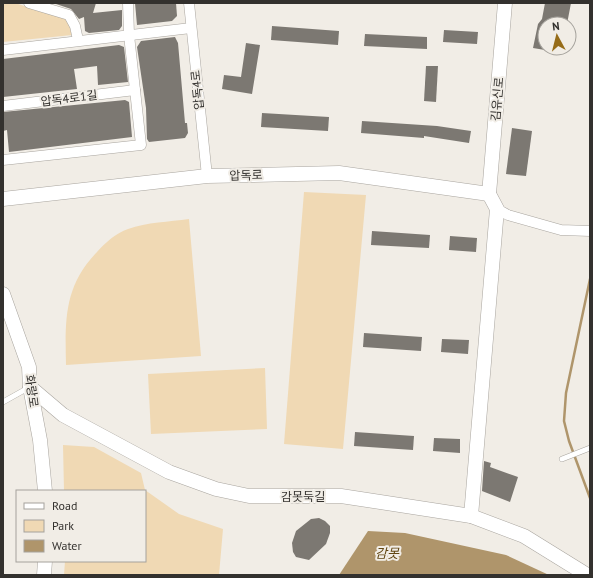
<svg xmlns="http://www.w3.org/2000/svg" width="593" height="578" font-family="'PT Sans','Noto Sans KR',sans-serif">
	<rect width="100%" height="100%" fill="#f1ede6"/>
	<!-- green -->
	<g fill="#f0d9b4">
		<polygon points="3,3 15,3 68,20 72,35 3,42"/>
		<polygon points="304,192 366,195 343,449 284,444"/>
		<path d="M189,219L201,356L66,365C65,320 64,286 97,252C106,242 116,233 128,229C147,222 169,222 189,219Z"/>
		<polygon points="265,368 267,429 151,434 148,374"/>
		<polygon points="63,445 94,447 141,473 145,490 179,514 223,529 219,575 64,575 65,561 145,561 145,491 64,491"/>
	</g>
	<!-- water -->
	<polygon fill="#af956b" points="368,531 405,533 506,555 549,575 339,575"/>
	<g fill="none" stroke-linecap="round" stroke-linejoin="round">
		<!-- stream -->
		<polyline stroke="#af956b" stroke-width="2.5" points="590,279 566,393 564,421 569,441 590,498"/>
	</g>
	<!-- building -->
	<g fill="#7c7872">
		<polygon points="53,3 96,3 93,13 122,10 122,26 119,30 89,33 85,31 84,17 79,19 71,9"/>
		<polygon points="135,3 176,3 177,16 172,21 137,25"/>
		<polygon points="545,3 571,3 567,24 545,24 545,50 533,48 538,24 542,19"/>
		<polygon points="272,26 339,31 338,45 271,40"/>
		<polygon points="444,30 478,32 477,44 443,42"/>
		<polygon points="365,34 427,37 427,49 364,46"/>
		<polygon points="175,37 178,43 185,123 187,123 188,133 185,138 149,142 147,139 146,108 137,47 141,41"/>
		<polygon points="246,43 260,45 252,94 222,89 224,75 241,77"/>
		<polygon points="119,45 124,47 128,82 98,85 97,66 74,69 77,89 3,97 3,59"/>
		<polygon points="426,66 438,66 436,102 424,101"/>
		<polygon points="125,100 129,102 132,137 9,152 7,130 3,131 3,112"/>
		<polygon points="262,113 329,117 328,131 261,127"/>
		<polygon points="362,121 437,126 471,131 469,143 424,136 424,138 361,133"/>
		<polygon points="512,128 532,131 526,176 506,174"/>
		<polygon points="372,231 430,235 429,248 371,245"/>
		<polygon points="450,236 477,238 476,252 449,250"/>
		<polygon points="364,333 422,337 421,351 363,347"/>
		<polygon points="442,339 469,340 468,354 441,352"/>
		<polygon points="355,432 414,436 413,450 354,446"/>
		<polygon points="434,438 460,439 460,453 433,451"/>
		<polygon points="484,461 491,463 490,467 518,477 510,502 482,491"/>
		<polygon points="319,518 325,521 330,526 330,533 326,544 309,560 296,557 293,552 292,543 296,531 311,519"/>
	</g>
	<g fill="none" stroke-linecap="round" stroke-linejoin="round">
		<!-- lane casing -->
		<g stroke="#a9a59f" stroke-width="6">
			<g id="lane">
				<polyline points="3,402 28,388"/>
				<polyline points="562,459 590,448"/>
			</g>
		</g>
		<!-- street casing -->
		<g stroke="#a9a59f" stroke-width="11">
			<g id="street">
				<polyline points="29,3 69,15 75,26 78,40"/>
				<polyline points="189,3 207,176"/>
				<polyline points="3,50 191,28"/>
				<polyline points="3,106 135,90"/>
				<polyline points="3,160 141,145 129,35 128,3"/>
				<polyline points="497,209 508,215 561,230 590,231"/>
			</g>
		</g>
		<!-- secondary casing -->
		<g stroke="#a9a59f" stroke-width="15">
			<g id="secondary">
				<polyline points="489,194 505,3"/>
				<polyline points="3,199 207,176 339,173 489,194"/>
				<polyline points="3,294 29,367 30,387 40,440 45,491"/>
				<polyline points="30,387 63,415 169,472 216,489 249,496 341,496 471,516 524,536 587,575"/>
				<polyline points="471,516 497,209 489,194"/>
				<polyline points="44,575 45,561"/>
			</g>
		</g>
		<!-- lane -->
		<use href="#lane" stroke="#fff" stroke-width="5"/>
		<!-- street -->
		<use href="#street" stroke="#fff" stroke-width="10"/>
		<!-- secondary -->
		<use href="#secondary" stroke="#fff" stroke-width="14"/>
	</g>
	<g text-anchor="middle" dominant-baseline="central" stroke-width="4" stroke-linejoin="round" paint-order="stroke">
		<!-- street labels -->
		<g font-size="12" fill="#33312e" stroke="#f1ede6">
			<text transform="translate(197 90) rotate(-96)">압독4로</text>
			<text transform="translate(69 98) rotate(-7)">압독4로1길</text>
			<text transform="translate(497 99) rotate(-85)">김유신로</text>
			<text transform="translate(246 175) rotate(-2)">압독로</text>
			<text transform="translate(32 391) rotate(82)">화랑로</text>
			<text x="303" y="496">감못둑길</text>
		</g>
		<!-- water labels -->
		<g font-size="13" font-style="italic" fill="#624713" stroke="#f1ede6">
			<text x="387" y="553">감못</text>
		</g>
	</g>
	<!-- border -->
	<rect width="593" height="578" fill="none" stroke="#33312e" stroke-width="8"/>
	<!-- legend -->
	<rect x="16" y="490" width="130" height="72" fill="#f1ede6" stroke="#a5a29c"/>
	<rect x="24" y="503" width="20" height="6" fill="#ffffff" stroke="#a5a29c"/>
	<text x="52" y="510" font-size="12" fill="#33312e">Road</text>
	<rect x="24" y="520" width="20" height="12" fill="#f0d9b4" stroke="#a5a29c"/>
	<text x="52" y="530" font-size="12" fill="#33312e">Park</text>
	<rect x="24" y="540" width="20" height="12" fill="#af956b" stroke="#a5a29c"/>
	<text x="52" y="550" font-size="12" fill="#33312e">Water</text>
	<!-- north arrow -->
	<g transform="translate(557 36) rotate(353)"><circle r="19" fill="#f1ede6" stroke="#a5a29c"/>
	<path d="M0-3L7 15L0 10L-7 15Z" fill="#966c18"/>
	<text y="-6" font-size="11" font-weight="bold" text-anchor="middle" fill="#33312e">N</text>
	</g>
</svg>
